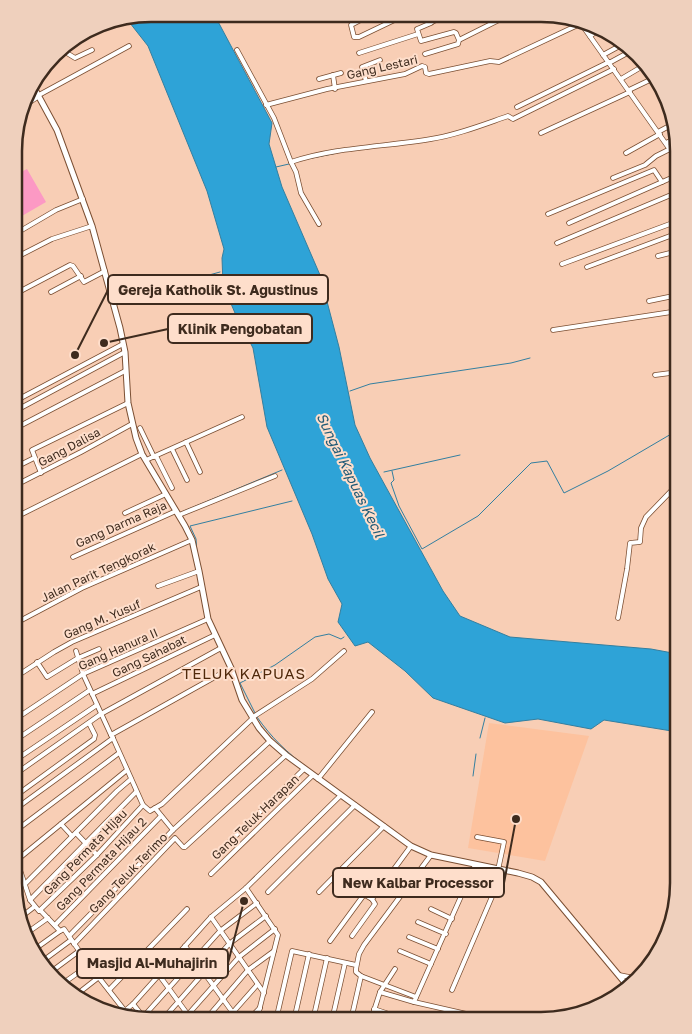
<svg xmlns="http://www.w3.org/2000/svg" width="692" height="1034" font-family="'Golos Text',sans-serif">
	<rect width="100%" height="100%" fill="#f8ceb5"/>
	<!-- built -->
	<polygon fill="#fdc29e" points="489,723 589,736 545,861 468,848"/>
	<!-- green -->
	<polygon fill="#fc99c4" points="15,160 21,172 27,169 46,202 15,220"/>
	<!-- water -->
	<polygon fill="#2ea3d7" stroke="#337fa0" points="152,14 214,14 272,123 269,144 282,187 320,275 339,347 355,425 370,458 443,591 460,616 510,637 651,649 678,654 678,732 604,720 591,729 538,719 505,723 433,698 405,671 368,642 355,646 338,622 342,604 328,579 312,534 267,427 253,348 235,313 223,285 222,258 224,249 207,191 148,46 126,18"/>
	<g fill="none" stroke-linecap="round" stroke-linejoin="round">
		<!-- stream -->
		<g stroke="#337fa0" stroke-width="1">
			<polyline points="307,159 337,153"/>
			<polyline points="276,167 289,164"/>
			<polyline points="115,301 220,272"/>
			<polyline points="116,305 184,288 187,297"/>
			<polyline points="350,391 370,384 511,363 530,358"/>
			<polyline points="392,471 394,480 391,483 399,506 422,549 478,516 531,463 547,461 564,493 608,471 678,430"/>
			<polyline points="384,472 460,455"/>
			<polyline points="184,511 282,470"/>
			<polyline points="197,553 196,539 190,526 292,501"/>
			<polyline points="255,713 240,683 275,665 315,637 329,634 341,639 344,637"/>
			<path d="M257,717C271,737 287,753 307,767"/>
			<polyline points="480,738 485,718"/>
			<polyline points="473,776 476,754"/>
		</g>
		<!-- minor casing -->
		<g stroke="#7b4f33" stroke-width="5.5">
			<g id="minor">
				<polyline points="372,14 351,25 354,37 359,37 405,15"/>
				<polyline points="473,15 474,15"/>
				<polyline points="432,22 447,15"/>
				<polyline points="431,23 417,29 421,41 454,32 456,33 459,40"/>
				<polyline points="582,25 678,161"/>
				<polyline points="590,36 597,31"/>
				<path d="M237,50L274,118L291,162C336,147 384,147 431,139C457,135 482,125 508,116L513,119L614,69"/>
				<polyline points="58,51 62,50 75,58 92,50"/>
				<polyline points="359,53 418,34"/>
				<polyline points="425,54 458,44 459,40 509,15"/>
				<polyline points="603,55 625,43"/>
				<polyline points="609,63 631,51"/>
				<polyline points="333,75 335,89"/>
				<polyline points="319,79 341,73"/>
				<polyline points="621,79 643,66"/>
				<polyline points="366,81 362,67 380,60"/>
				<polyline points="629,90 652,79"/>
				<polyline points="39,95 129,46"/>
				<polyline points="266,105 327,89 405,74 422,66 425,67 426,73 429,74 490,61 499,62 580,24"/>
				<polyline points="24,106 39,96"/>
				<polyline points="517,107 609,62"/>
				<polyline points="658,132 673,124"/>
				<polyline points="541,133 630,92"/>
				<polyline points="666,143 676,138"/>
				<polyline points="626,153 660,134"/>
				<polyline points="291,162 296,172 301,193 319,224"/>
				<polyline points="613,178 645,165 656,156 670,149"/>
				<polyline points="548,214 654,170 662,182"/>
				<polyline points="569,223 678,175"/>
				<polyline points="15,234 56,210 83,199"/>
				<polyline points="557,243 678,192"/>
				<polyline points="658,256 678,251"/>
				<polyline points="15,258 52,239 92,226"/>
				<polyline points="562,264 678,221"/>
				<polyline points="587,267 678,233"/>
				<polyline points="51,292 81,276"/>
				<polyline points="15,294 70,265 73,266 84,282 105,271"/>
				<polyline points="649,301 678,295"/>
				<polyline points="553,330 678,311"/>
				<polyline points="655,375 678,372"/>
				<polyline points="674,379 678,378"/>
				<polyline points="17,400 123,344"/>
				<polyline points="15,411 125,352"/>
				<polyline points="140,428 154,457"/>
				<polyline points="14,429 125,371"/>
				<polyline points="186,442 200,472"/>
				<polyline points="172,449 187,480"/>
				<polyline points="156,456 172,488"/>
				<polyline points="146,460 242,417"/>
				<polyline points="14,468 34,458"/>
				<polyline points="41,473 32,450 128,403"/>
				<polyline points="14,486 81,452 132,424"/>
				<polyline points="125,513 166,494"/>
				<polyline points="179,515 275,476"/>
				<polyline points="14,518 142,454"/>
				<polyline points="73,557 176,511"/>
				<polyline points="158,586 199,571"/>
				<polyline points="618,618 627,569 630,543 640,542 641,528 646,517 675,487 678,488"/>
				<polyline points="14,624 82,588 192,540"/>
				<polyline points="76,651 83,674 111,735"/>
				<polyline points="37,662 47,677 78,658 99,649"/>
				<polyline points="14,678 54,652 72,642 201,587"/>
				<polyline points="92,694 215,635"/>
				<polyline points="253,717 312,679 344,651"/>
				<polyline points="14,720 83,674 208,619"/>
				<polyline points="113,738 111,735 231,668"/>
				<polyline points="14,741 90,690"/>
				<polyline points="14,761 97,705"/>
				<polyline points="14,775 101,714 221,648"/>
				<polyline points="318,779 372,712"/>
				<polyline points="14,797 94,739 95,735 89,723"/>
				<polyline points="143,805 150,811 162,804 253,718"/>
				<polyline points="155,808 173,830 270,741"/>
				<polyline points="14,810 113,738"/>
				<polyline points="61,824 72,836"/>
				<polyline points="14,832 119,753"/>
				<polyline points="76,833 97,855"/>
				<polyline points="477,837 504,842 498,870"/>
				<polyline points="221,850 304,769"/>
				<polyline points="14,852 30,900 39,911 97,855 143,805 113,738"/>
				<polyline points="17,860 127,770"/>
				<polyline points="211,874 313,775"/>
				<polyline points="25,884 117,791 131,779"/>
				<polyline points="246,888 278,935 257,1019"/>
				<polyline points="268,892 355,805"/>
				<polyline points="319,892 384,826"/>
				<polyline points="30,900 136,792"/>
				<polyline points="431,909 452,919"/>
				<polyline points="41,911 60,931"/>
				<polyline points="21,917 34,907"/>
				<polyline points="211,917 264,993"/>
				<polyline points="418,922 446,934"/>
				<polyline points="55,925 161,816"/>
				<polyline points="24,935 48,918"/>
				<polyline points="69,936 173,830"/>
				<polyline points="352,936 375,904 372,899 411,846"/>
				<polyline points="409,937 438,949"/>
				<polyline points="330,941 363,896 365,895 372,899"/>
				<polyline points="74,944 175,838 183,847 185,847 286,755"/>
				<polyline points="185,946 233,1013"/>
				<polyline points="35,949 60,931 64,929 89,965 125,1011"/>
				<polyline points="400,951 431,964"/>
				<polyline points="44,960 71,940"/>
				<polyline points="52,971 79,951"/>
				<polyline points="159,975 191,1019"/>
				<polyline points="619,975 634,978"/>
				<polyline points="62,984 89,965"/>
				<polyline points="109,990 187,909"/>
				<polyline points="452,990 503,871"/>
				<polyline points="380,992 414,1002 484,1018"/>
				<polyline points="76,995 99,977"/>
				<polyline points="416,997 361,976 356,972 356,969 359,954 364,945 431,855"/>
				<polyline points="414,1002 475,865"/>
				<polyline points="133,1004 145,1019"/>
				<polyline points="374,1009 407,1020"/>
				<polyline points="121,1014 133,1004 211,917 246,888 340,796"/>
				<polyline points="143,1017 220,931 257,903"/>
				<polyline points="163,1019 229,944 266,916"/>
				<polyline points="184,1019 239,957 275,929"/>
				<polyline points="206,1019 248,970 274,951"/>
				<polyline points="227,1019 257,985"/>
				<polyline points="249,1019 260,1008"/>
				<polyline points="276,1020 292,951 356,965"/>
				<polyline points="294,1020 309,954"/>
				<polyline points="313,1020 327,958"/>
				<polyline points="332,1020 345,963"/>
				<polyline points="351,1020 361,976"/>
				<polyline points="371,1020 380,992 395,969"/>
			</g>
		</g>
		<!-- major casing -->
		<g stroke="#7b4f33" stroke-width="7">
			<polyline id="major" points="32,84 57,130 92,226 120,328 125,352 128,403 136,438 142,454 185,526 192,540 199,571 208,619 231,668 242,700 259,728 270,741 286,755 411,846 431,855 518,873 532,877 541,882 626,984"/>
		</g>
		<!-- minor -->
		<use href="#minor" stroke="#fff" stroke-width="4"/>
		<!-- major -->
		<use href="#major" stroke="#fff" stroke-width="5"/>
	</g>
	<g text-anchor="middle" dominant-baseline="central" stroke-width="4" stroke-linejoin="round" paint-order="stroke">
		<!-- street labels -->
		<g font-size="12" fill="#3e2b1e" stroke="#fedecb">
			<text transform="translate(382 67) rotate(-13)">Gang Lestari</text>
			<text transform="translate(69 447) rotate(-28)">Gang Dalisa</text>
			<text transform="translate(121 524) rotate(-24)">Gang Darma Raja</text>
			<text transform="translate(98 572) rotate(-25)">Jalan Parit Tengkorak</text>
			<text transform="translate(102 619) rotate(-23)">Gang M. Yusuf</text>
			<text transform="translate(118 649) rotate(-24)">Gang Hanura II</text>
			<text transform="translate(149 656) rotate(-26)">Gang Sahabat</text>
			<text transform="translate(255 817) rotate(-44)">Gang Teluk Harapan</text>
			<text transform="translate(85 852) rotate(-46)">Gang Permata Hijau</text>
			<text transform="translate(101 864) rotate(-46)">Gang Permata Hijau 2</text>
			<text transform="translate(128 873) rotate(-46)">Gang Teluk Terimo</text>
		</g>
		<!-- water labels -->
		<g font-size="14" font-style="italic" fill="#215b77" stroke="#fedecb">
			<text transform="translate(351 475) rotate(64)">Sungai Kapuas Kecil</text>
		</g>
		<!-- quarter labels -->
		<g font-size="15" letter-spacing="1" fill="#51290b" stroke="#fedecb">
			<text x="244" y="673">TELUK KAPUAS</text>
		</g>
	</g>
	<!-- crop -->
	<path d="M0 0H692V1034H0ZM151 22H541A129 129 0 0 1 670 151V883A129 129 0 0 1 541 1012H151A129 129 0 0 1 22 883V151A129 129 0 0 1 151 22Z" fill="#efd0bd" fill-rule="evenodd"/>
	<path fill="none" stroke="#3e2b1e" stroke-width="2.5" d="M151 22H541A129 129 0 0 1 670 151V883A129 129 0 0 1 541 1012H151A129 129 0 0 1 22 883V151A129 129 0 0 1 151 22Z"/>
	<!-- callouts -->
	<path fill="none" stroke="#3e2b1e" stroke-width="2" d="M75 355L108 290M104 343L168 329M516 819L504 883M244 901L228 963"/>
	<g fill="#3e2b1e" stroke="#fedecb" stroke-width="2">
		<circle cx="75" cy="355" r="5"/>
		<circle cx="104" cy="343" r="5"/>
		<circle cx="516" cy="819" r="5"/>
		<circle cx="244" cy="901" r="5"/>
	</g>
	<g fill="#fedecb" stroke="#3e2b1e" stroke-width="2">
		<rect x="108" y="275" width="220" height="29" rx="5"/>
		<rect x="168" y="314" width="144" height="29" rx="5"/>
		<rect x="333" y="868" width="171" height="29" rx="5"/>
		<rect x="77" y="949" width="151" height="29" rx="5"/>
	</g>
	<g font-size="14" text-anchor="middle" font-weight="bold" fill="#3e2b1e">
		<text x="218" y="295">Gereja Katholik St. Agustinus</text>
		<text x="240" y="334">Klinik Pengobatan</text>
		<text x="418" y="888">New Kalbar Processor</text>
		<text x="152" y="968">Masjid Al-Muhajirin</text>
	</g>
</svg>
